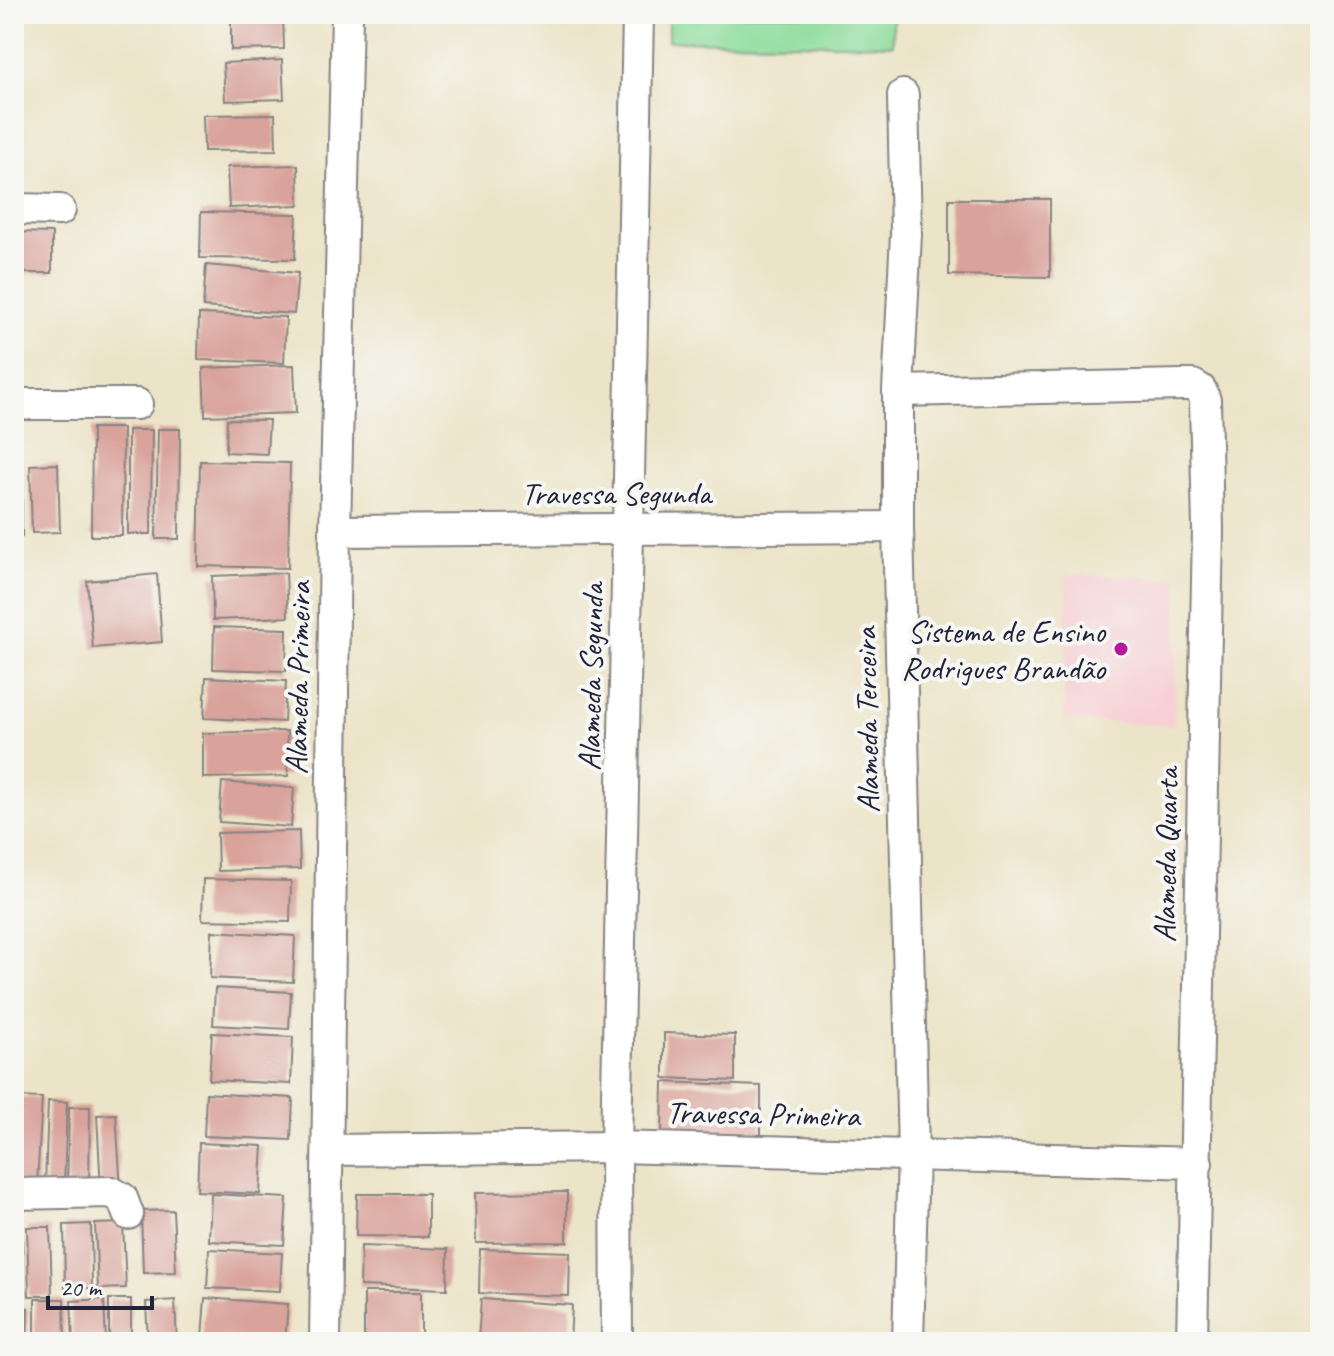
<svg xmlns="http://www.w3.org/2000/svg" width="1334" height="1356" font-family="Caveat,sans-serif">
	<rect width="100%" height="100%" fill="#f6f6f2"/>
	<filter id="ink" filterUnits="userSpaceOnUse"><feTurbulence type="fractalNoise" baseFrequency=".0125" numOctaves="2"/><feDisplacementMap in="SourceGraphic" scale="16" xChannelSelector="R" yChannelSelector="G"/><feConvolveMatrix kernelMatrix="1 2 1 2 8 2 1 2 1" color-interpolation-filters="sRGB"/></filter>
	<filter id="wash" filterUnits="userSpaceOnUse"><feTurbulence type="fractalNoise" baseFrequency=".006" numOctaves="4" result="noise"/><feDisplacementMap in="SourceGraphic" scale="32" xChannelSelector="R" yChannelSelector="G"/><feGaussianBlur stdDeviation="1.8" result="paint"/><feColorMatrix in="noise" values="0 0 0 0 0 0 0 0 0 0 0 0 0 0 0 0 0 1.4 0 .05"/><feComposite in="paint" operator="in"/></filter>
	<g filter="url(#wash)">
		<rect width="100%" height="100%" fill="#ece4c8"/>
		<!-- built -->
		<polygon fill="#f7cfd4" points="1067,574 1178,578 1174,726 1064,720"/>
		<!-- green -->
		<polygon fill="#8ddc9b" stroke="#587f6b" stroke-width="2" points="668,14 893,14 893,45 668,41"/>
		<g fill="none" stroke-linecap="round" stroke-linejoin="round">
			<!-- stream -->
			<polyline stroke="#44b4bb" stroke-width="10" points="1305,14 1320,48"/>
		</g>
		<g id="blocks">
			<!-- building -->
			<g fill="#d9a39b">
				<polygon points="231,14 283,14 284,49 231,50"/>
				<polygon points="282,60 284,99 225,101 223,63"/>
				<polygon points="275,114 276,150 204,151 203,115"/>
				<polygon points="298,165 299,205 229,208 227,167"/>
				<polygon points="949,199 1050,199 1050,277 949,275"/>
				<polygon points="201,212 297,214 295,259 200,258"/>
				<polygon points="14,232 52,233 52,273 14,273"/>
				<polygon points="206,265 298,273 294,314 203,307"/>
				<polygon points="199,314 286,317 284,363 198,360"/>
				<polygon points="294,365 296,413 205,416 203,368"/>
				<polygon points="227,419 269,420 267,454 226,452"/>
				<polygon points="92,428 123,428 122,536 91,536"/>
				<polygon points="158,429 180,429 179,539 156,539"/>
				<polygon points="128,430 152,430 151,534 128,534"/>
				<polygon points="200,461 290,463 288,568 198,566"/>
				<rect x="14" y="462" width="8" height="74"/>
				<polygon points="58,464 60,532 32,533 30,465"/>
				<polygon points="286,573 288,617 213,620 212,576"/>
				<polygon points="157,574 162,642 93,648 87,581"/>
				<polygon points="214,627 287,629 286,671 213,669"/>
				<polygon points="206,677 286,681 284,722 204,718"/>
				<polygon points="287,731 288,776 203,778 203,733"/>
				<polygon points="222,782 294,788 291,827 219,822"/>
				<polygon points="299,831 300,869 218,871 217,833"/>
				<polygon points="203,879 291,881 290,922 202,920"/>
				<polygon points="212,931 295,936 293,982 210,978"/>
				<polygon points="215,988 291,992 289,1029 213,1025"/>
				<polygon points="212,1033 293,1037 291,1084 209,1080"/>
				<polygon points="664,1033 735,1035 735,1081 664,1078"/>
				<polygon points="663,1082 761,1086 761,1138 662,1134"/>
				<polygon points="206,1093 293,1098 291,1140 204,1136"/>
				<polygon points="18,1097 42,1098 37,1185 14,1184"/>
				<polygon points="48,1101 67,1102 64,1187 45,1186"/>
				<polygon points="69,1107 90,1107 89,1189 67,1188"/>
				<polygon points="116,1114 121,1189 101,1190 97,1115"/>
				<polygon points="199,1143 263,1146 260,1194 197,1191"/>
				<polygon points="567,1192 567,1242 476,1243 475,1193"/>
				<polygon points="211,1194 287,1198 284,1245 209,1241"/>
				<polygon points="357,1194 428,1194 428,1237 356,1236"/>
				<polygon points="173,1210 176,1272 143,1273 141,1211"/>
				<polygon points="123,1223 126,1288 98,1289 95,1224"/>
				<polygon points="91,1224 92,1288 65,1289 64,1225"/>
				<polygon points="14,1227 22,1228 23,1297 14,1296"/>
				<polygon points="27,1227 50,1227 52,1296 29,1296"/>
				<polygon points="361,1246 448,1249 447,1289 360,1286"/>
				<polygon points="209,1249 282,1253 280,1291 207,1288"/>
				<polygon points="480,1249 570,1252 569,1296 479,1293"/>
				<rect x="364" y="1292" width="57" height="47"/>
				<polygon points="205,1298 288,1304 285,1342 202,1338"/>
				<polygon points="35,1299 64,1299 65,1342 35,1342"/>
				<polygon points="104,1299 106,1342 73,1342 71,1301"/>
				<rect x="109" y="1299" width="22" height="43"/>
				<polygon points="481,1299 572,1305 570,1342 478,1341"/>
				<polygon points="175,1300 177,1342 148,1342 146,1302"/>
				<polygon points="14,1307 28,1308 27,1342 14,1342"/>
			</g>
		</g>
	</g>
	<g filter="url(#ink)">
		<use href="#blocks" fill-opacity="0" stroke="#878382" stroke-width="2"/>
		<g fill="none" stroke-linecap="round" stroke-linejoin="round">
			<!-- street casing -->
			<g stroke="#878382" stroke-width="34">
				<g id="street">
					<polyline points="903,95 906,234 898,391 898,527 913,1153 908,1342"/>
					<polyline points="14,209 60,210"/>
					<polyline points="898,391 1182,385 1193,385 1201,390 1205,400 1208,529 1192,1342"/>
					<polyline points="14,404 137,404"/>
					<polyline points="335,531 898,527"/>
					<polyline points="328,1150 616,1147 1197,1163"/>
					<polyline points="14,1194 111,1192 122,1198 128,1214"/>
					<polyline points="325,1342 335,531 347,14"/>
					<polyline points="617,1342 616,1147 638,14"/>
				</g>
			</g>
			<!-- street -->
			<use href="#street" stroke="#fff" stroke-width="30"/>
		</g>
	</g>
	<!-- markers -->
	<circle fill="#b5179e" stroke="#f6f6f2" stroke-width="3" cx="1121" cy="649" r="8"/>
	<g text-anchor="middle" dominant-baseline="central" stroke-width="8" stroke-linejoin="round" paint-order="stroke">
		<!-- street labels -->
		<g font-size="32" fill="#22223b" stroke="#f6f6f2">
			<text x="616" y="493">Travessa Segunda</text>
			<text transform="translate(591 677) rotate(-89)">Alameda Segunda</text>
			<text transform="translate(298 678) rotate(-89)">Alameda Primeira</text>
			<text transform="translate(867 720) rotate(-91)">Alameda Terceira</text>
			<text transform="translate(1166 855) rotate(-89)">Alameda Quarta</text>
			<text transform="translate(763 1114) rotate(1)">Travessa Primeira</text>
		</g>
		<!-- poi labels -->
		<g font-size="32" fill="#22223b" stroke="#f6f6f2" text-anchor="end">
			<text x="1105" y="631">Sistema de Ensino<tspan x="1105" dy="37">Rodrigues Brandão</tspan></text>
		</g>
	</g>
	<!-- margin -->
	<rect width="1334" height="1356" fill="none" stroke="#f6f6f2" stroke-width="48"/>
	<!-- scale -->
	<path d="M48 1296v12h104v-12" fill="none" stroke="#22223b" stroke-width="4"/>
	<text x="60" y="1296" font-size="24" fill="#22223b" stroke="#f6f6f2" stroke-width="6" paint-order="stroke">20 m</text>
</svg>
